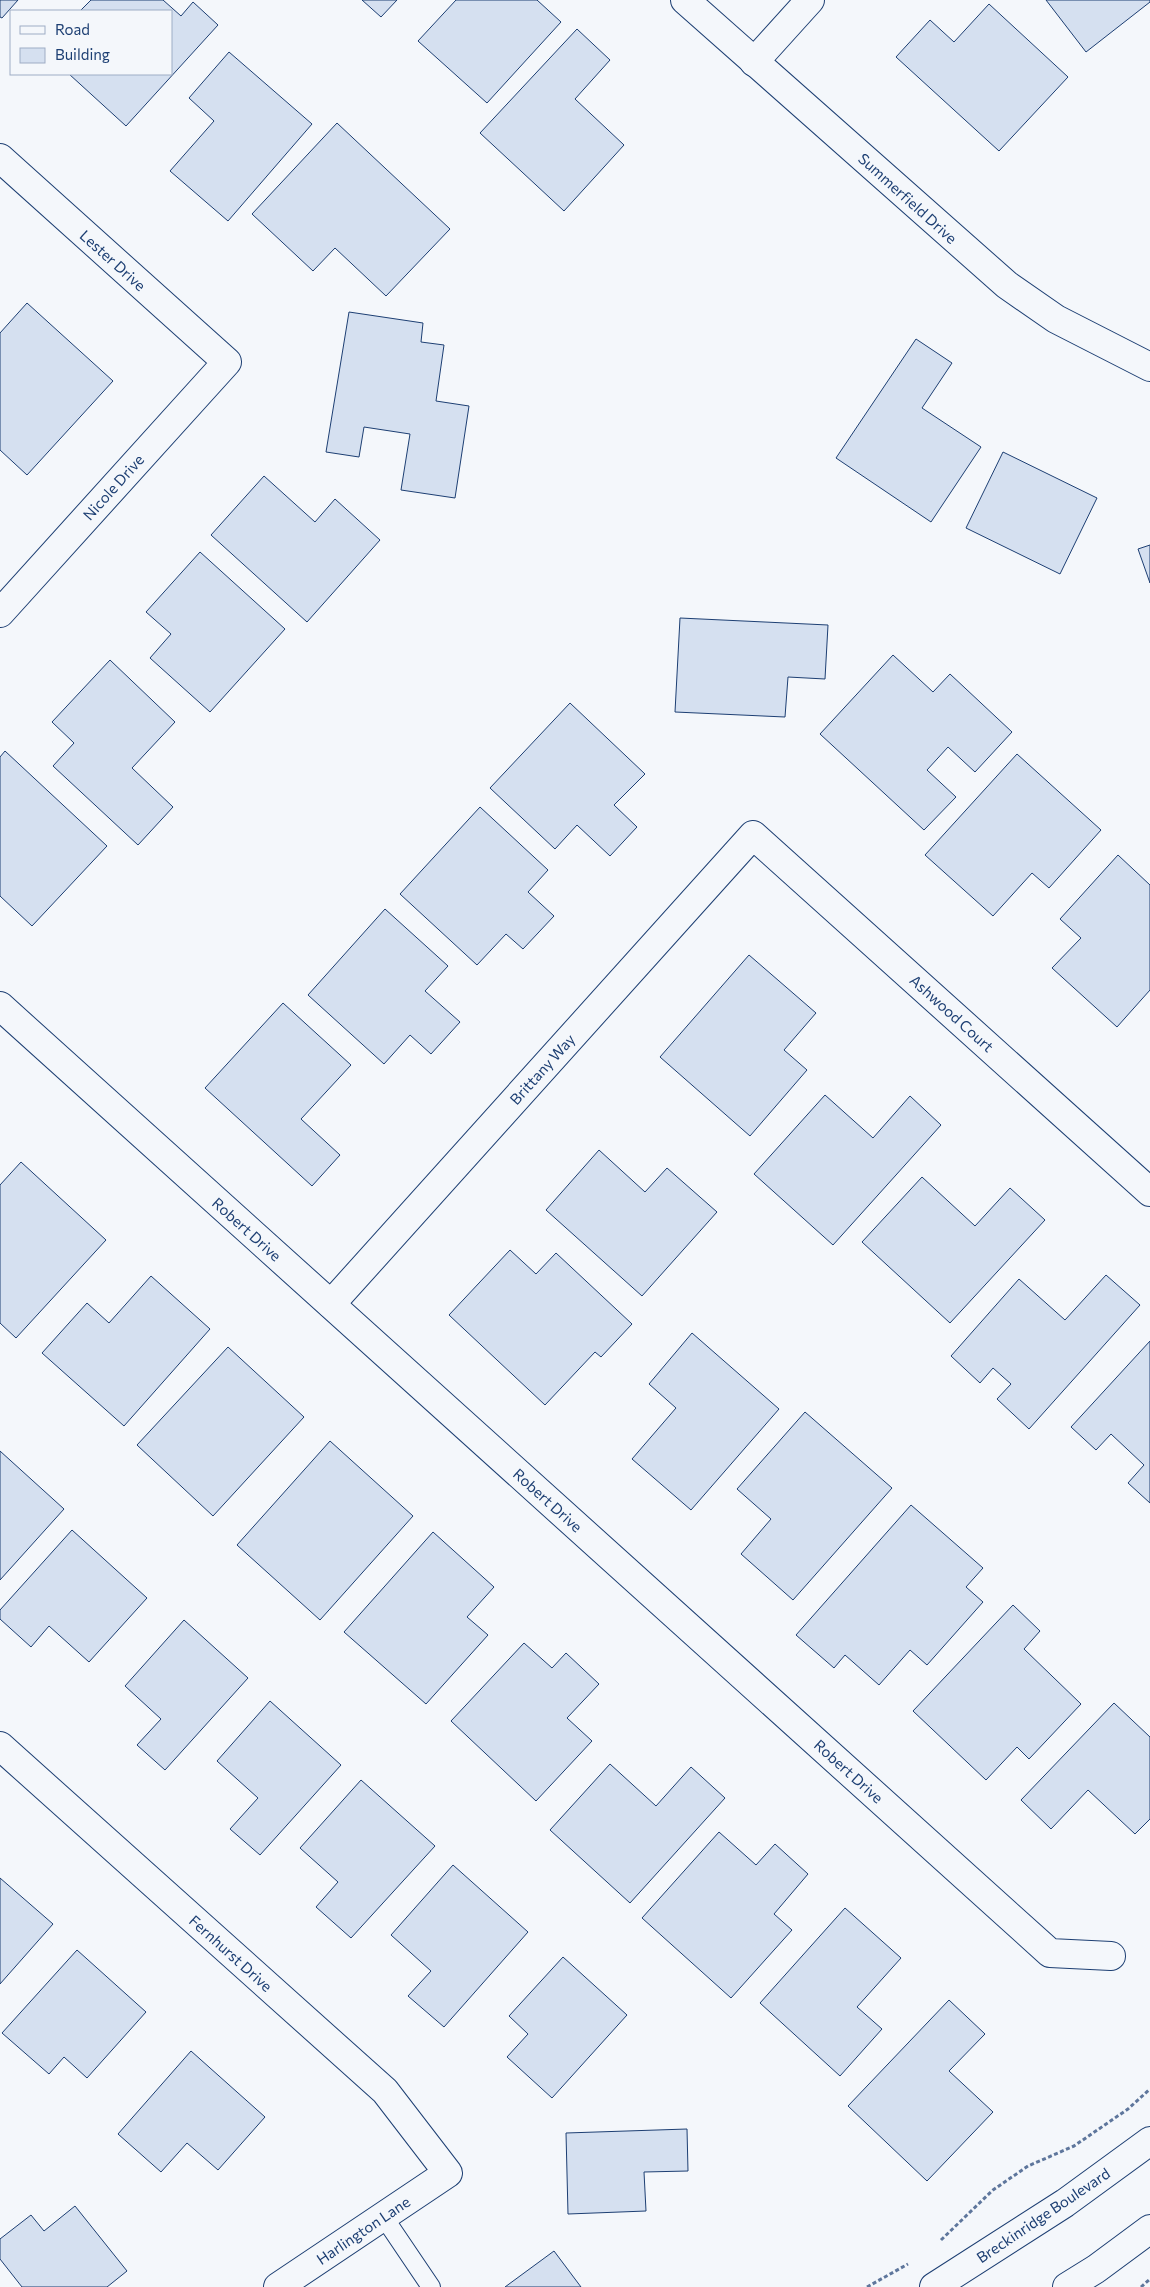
<svg xmlns="http://www.w3.org/2000/svg" width="1150" height="2287" font-family="Commissioner,sans-serif">
	<rect width="100%" height="100%" fill="#f4f7fb"/>
	<!-- building -->
	<g fill="#d5e0f0" stroke="#1d3f73">
		<polygon points="0,0 18,0 2,18 0,17"/>
		<polygon points="91,0 163,0 181,16 193,2 218,25 126,126 69,74 171,74 171,11 80,11"/>
		<polygon points="362,0 397,0 381,17"/>
		<polygon points="456,0 537,0 561,22 487,103 418,41"/>
		<polygon points="1046,0 1150,0 1150,2 1086,52"/>
		<polygon points="989,4 1068,77 999,151 896,57 930,20 954,42"/>
		<polygon points="577,29 610,60 575,99 624,145 564,211 480,133"/>
		<polygon points="229,52 312,124 228,221 170,171 214,121 189,98"/>
		<polygon points="337,123 450,229 386,296 335,248 313,271 252,214"/>
		<polygon points="27,303 113,381 27,475 0,450 0,333"/>
		<polygon points="349,312 423,323 421,342 444,345 436,401 469,406 455,498 401,490 410,434 364,427 359,457 326,452"/>
		<polygon points="916,339 952,363 922,408 981,447 931,522 836,458"/>
		<polygon points="1003,452 1097,498 1060,574 966,528"/>
		<polygon points="264,476 315,522 335,499 380,540 307,622 211,535"/>
		<polygon points="1150,545 1150,583 1138,549"/>
		<polygon points="200,552 285,629 210,712 150,658 171,634 146,612"/>
		<polygon points="680,618 828,625 825,679 788,677 785,717 675,712"/>
		<polygon points="893,655 933,692 950,674 1012,732 975,772 948,747 927,770 956,797 924,830 820,734"/>
		<polygon points="110,660 175,722 132,768 173,807 138,845 53,766 74,743 52,722"/>
		<polygon points="570,703 645,774 614,805 637,827 610,856 577,825 555,849 490,788"/>
		<polygon points="5,751 107,846 32,926 0,896 0,757"/>
		<polygon points="1017,754 1101,830 1049,888 1032,873 993,916 925,855"/>
		<polygon points="480,807 548,870 528,892 554,916 523,949 506,934 477,965 400,894"/>
		<polygon points="1118,855 1150,885 1150,990 1117,1027 1052,968 1081,938 1060,919"/>
		<polygon points="385,909 448,966 425,991 460,1022 431,1054 410,1035 384,1064 308,995"/>
		<polygon points="749,955 816,1013 784,1050 807,1070 750,1136 660,1057"/>
		<polygon points="283,1003 351,1065 301,1119 340,1155 312,1186 205,1088"/>
		<polygon points="825,1095 873,1138 910,1096 941,1125 833,1245 754,1174"/>
		<polygon points="599,1150 645,1192 667,1168 717,1212 642,1296 546,1210"/>
		<polygon points="21,1162 106,1240 16,1338 0,1323 0,1185"/>
		<polygon points="922,1177 975,1226 1010,1188 1045,1220 950,1323 862,1242"/>
		<polygon points="510,1250 536,1274 556,1253 632,1324 601,1357 595,1352 545,1405 449,1315"/>
		<polygon points="1106,1275 1140,1305 1029,1429 997,1399 1011,1384 993,1368 980,1383 951,1356 1019,1279 1065,1320"/>
		<polygon points="151,1276 210,1329 124,1426 42,1353 87,1303 109,1323"/>
		<polygon points="692,1333 779,1409 691,1510 632,1459 676,1408 649,1384"/>
		<polygon points="1150,1341 1150,1503 1128,1483 1144,1465 1111,1434 1096,1450 1071,1427"/>
		<polygon points="228,1347 304,1417 213,1516 137,1445"/>
		<polygon points="805,1412 892,1488 793,1600 741,1554 771,1519 737,1489"/>
		<polygon points="330,1441 413,1516 320,1620 237,1545"/>
		<polygon points="0,1451 64,1509 0,1580"/>
		<polygon points="911,1505 983,1568 966,1587 983,1602 927,1665 910,1650 879,1685 845,1655 834,1668 796,1635"/>
		<polygon points="72,1530 147,1598 89,1662 49,1626 31,1647 0,1619 0,1610"/>
		<polygon points="433,1532 494,1587 467,1617 488,1635 426,1704 344,1632"/>
		<polygon points="1013,1605 1040,1631 1024,1649 1081,1704 1029,1759 1017,1747 986,1780 913,1711"/>
		<polygon points="184,1620 248,1678 165,1770 137,1745 161,1719 125,1686"/>
		<polygon points="524,1643 552,1668 566,1653 599,1684 567,1718 592,1741 536,1801 451,1721"/>
		<polygon points="270,1701 341,1765 260,1855 230,1829 258,1798 217,1761"/>
		<polygon points="1114,1703 1150,1737 1150,1819 1135,1834 1088,1790 1051,1829 1021,1800"/>
		<polygon points="610,1764 656,1806 691,1767 725,1798 630,1903 550,1830"/>
		<polygon points="361,1780 435,1846 351,1938 316,1907 338,1882 300,1848"/>
		<polygon points="719,1832 756,1865 775,1844 808,1874 774,1914 792,1930 731,1998 642,1918"/>
		<polygon points="453,1865 528,1932 444,2027 408,1996 431,1971 391,1935"/>
		<polygon points="0,1878 53,1924 0,1984"/>
		<polygon points="845,1908 901,1958 857,2007 882,2029 840,2076 760,2003"/>
		<polygon points="77,1950 146,2012 87,2078 64,2057 49,2074 2,2033"/>
		<polygon points="563,1957 627,2015 552,2098 507,2057 528,2034 509,2016"/>
		<polygon points="949,2000 985,2034 949,2071 993,2112 927,2181 848,2106"/>
		<polygon points="191,2051 265,2117 218,2170 187,2143 161,2172 118,2134"/>
		<polygon points="687,2129 688,2171 644,2172 646,2211 568,2214 566,2133"/>
		<polygon points="75,2206 127,2271 107,2287 22,2287 0,2259 0,2239 31,2215 44,2231"/>
		<polygon points="554,2251 581,2287 505,2287"/>
	</g>
	<g fill="none" stroke-linecap="round" stroke-linejoin="round">
		<!-- lane casing -->
		<g stroke="#1d3f73" stroke-width="20">
			<polyline id="lane" points="383,2216 431,2287"/>
		</g>
		<!-- street casing -->
		<g stroke="#1d3f73" stroke-width="30">
			<g id="street">
				<polyline points="685,0 1007,285 1056,319 1150,367"/>
				<polyline points="754,62 810,0"/>
				<polyline points="0,158 227,362 0,613"/>
				<polyline points="0,1006 1050,1953 1111,1956"/>
				<polyline points="331,1304 753,835 1150,1192"/>
				<polyline points="0,1746 385,2091 448,2173 278,2287"/>
			</g>
		</g>
		<!-- secondary casing -->
		<g stroke="#1d3f73" stroke-width="30">
			<g id="secondary">
				<polyline points="934,2287 1065,2203 1150,2141"/>
				<polyline points="1067,2287 1096,2269 1150,2229"/>
			</g>
		</g>
		<!-- path -->
		<g stroke="#5e769c" stroke-width="3" stroke-dasharray="4 2.5" stroke-linecap="butt">
			<polyline points="941,2240 993,2190 1028,2166 1074,2146 1128,2109 1150,2089"/>
			<polyline points="867,2287 908,2264"/>
			<polyline points="1141,2287 1150,2279"/>
		</g>
		<!-- lane -->
		<use href="#lane" stroke="#f4f7fb" stroke-width="18"/>
		<!-- street -->
		<use href="#street" stroke="#f4f7fb" stroke-width="28"/>
		<!-- secondary -->
		<use href="#secondary" stroke="#f4f7fb" stroke-width="28"/>
	</g>
	<g text-anchor="middle" dominant-baseline="central" stroke-width="4" stroke-linejoin="round" paint-order="stroke">
		<!-- street labels -->
		<g font-size="15" fill="#1d3f73" stroke="#f4f7fb">
			<text transform="translate(908 198) rotate(42)">Summerfield Drive</text>
			<text transform="translate(113 260) rotate(42)">Lester Drive</text>
			<text transform="translate(113 487) rotate(-48)">Nicole Drive</text>
			<text transform="translate(952 1013) rotate(42)">Ashwood Court</text>
			<text transform="translate(542 1069) rotate(-48)">Brittany Way</text>
			<text transform="translate(247 1229) rotate(42)">Robert Drive</text>
			<text transform="translate(548 1500) rotate(42)">Robert Drive</text>
			<text transform="translate(849 1771) rotate(42)">Robert Drive</text>
			<text transform="translate(231 1953) rotate(42)">Fernhurst Drive</text>
			<text transform="translate(1043 2215) rotate(-34)">Breckinridge Boulevard</text>
			<text transform="translate(363 2230) rotate(-34)">Harlington Lane</text>
		</g>
	</g>
	<!-- legend -->
	<rect x="10" y="10" width="162" height="65" fill="#f4f7fb" stroke="#9eadc5"/>
	<rect x="20" y="26" width="25" height="8" fill="#f4f7fb" stroke="#9eadc5"/>
	<text x="55" y="35" font-size="15" fill="#1d3f73">Road</text>
	<rect x="20" y="48" width="25" height="15" fill="#d5e0f0" stroke="#9eadc5"/>
	<text x="55" y="60" font-size="15" fill="#1d3f73">Building</text>
</svg>
